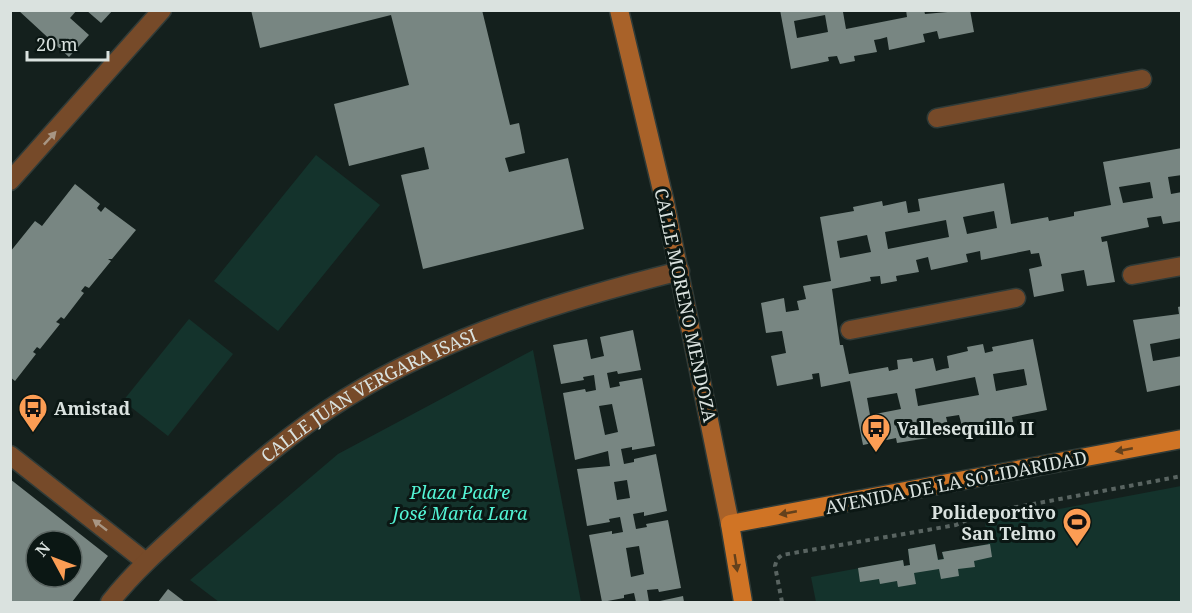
<svg xmlns="http://www.w3.org/2000/svg" width="1192" height="613" font-family="'Noto Serif',serif">
	<rect width="100%" height="100%" fill="#14201d"/>
	<!-- green -->
	<g fill="#14332c">
		<polygon points="316,155 380,205 278,331 214,281"/>
		<polygon points="189,319 233,354 168,436 123,401"/>
		<polygon points="533,350 581,602 219,602 190,580 338,454"/>
		<polygon points="1181,486 1181,602 816,602 811,577 903,560 904,566 910,565 908,549 935,544 938,559 943,559 942,552 988,544 985,523"/>
	</g>
	<!-- building -->
	<g fill="#788682" fill-rule="evenodd">
		<polygon points="18,10 77,10 70,18 89,35 69,57"/>
		<polygon points="86,10 113,10 101,23"/>
		<polygon points="251,10 482,10 510,125 519,123 525,153 505,158 509,172 568,158 584,229 423,269 401,175 429,169 424,147 349,166 334,104 409,85 391,15 260,48"/>
		<path d="M780,10H847L843,12L846,29L907,17L906,10H924L925,14L970,10L974,32L939,39L937,31L923,34L925,42L889,50L887,37L880,39L874,40L877,52L854,56L855,61L840,64L837,56L828,57L829,61L791,69ZM825,15L828,32L797,38L794,21Z"/>
		<path d="M1182,148V175L1168,177L1171,194L1182,192V221L1163,224L1161,216L1147,218L1149,227L1101,237L1102,242L1107,241L1115,282L1087,286L1084,270L1061,274L1064,291L1034,297L1029,269L1042,266L1039,253L1031,254L1030,250L981,260L980,251L966,254L968,262L931,270L928,257L916,260L919,272L896,276L897,281L881,284L880,276L870,277L871,281L832,289L840,345H843L849,374L888,367L889,371L898,369L897,360L912,358L913,362L933,358L936,371L943,369L949,368L947,356L968,351L967,347L983,344L985,353L993,351L992,347L1033,339L1047,410L1012,417L1013,422L983,427L982,423L962,426L959,415L946,417L949,429L927,433L928,438L897,443L896,438L863,445L850,381L821,387L819,373L812,374L813,379L777,386L771,356L786,353L782,331L766,333L761,303L784,298L786,312L799,310L797,301L806,299L803,286L831,281L820,217L854,211L853,207L882,201L883,206L906,201L908,213L920,211L918,199L1004,183L1011,224L1048,217L1049,221L1074,216V212L1111,205L1103,162ZM1150,182L1153,198L1123,203L1119,187ZM994,211L997,228L967,234L963,217ZM946,220L949,237L888,249L885,232ZM867,235L871,252L840,258L837,241ZM1024,369L1027,385L996,391L993,374ZM975,377L979,395L918,406L915,389ZM897,393L901,409L870,415L867,398Z"/>
		<polygon points="75,184 100,204 97,208 101,212 105,207 136,230 112,259 108,259 111,261 89,288 85,286 81,291 84,293 64,319 61,317 56,322 60,324 40,349 37,347 33,352 36,354 15,381 10,377 10,252 35,221 42,226"/>
		<polygon points="1182,306 1182,338 1150,344 1153,361 1182,356 1182,385 1147,392 1133,320 1179,314 1178,307"/>
		<path d="M633,330L641,370L618,374L617,371L607,373L610,388L620,386L619,382L642,378L655,446L632,450V447L621,449L624,464L634,462V459L656,454L667,511L644,516V512L633,514L636,529L647,527L646,524L668,520L681,588L659,592L658,589L647,590L649,602H636L634,593L624,595V598L602,602L589,535L612,531V534L623,532L620,517L609,519L610,522L587,526L577,469L610,466L608,451L575,460L563,393L585,389L586,392L596,390L594,375L583,377L584,380L561,384L553,345L587,339L591,359L604,356L600,337ZM612,404L618,432L605,435L599,406ZM627,480L630,498L617,500L614,482ZM639,546L644,574L631,577L626,548Z"/>
		<path d="M10,479L108,556L72,602H10ZM36,541H72V577H36Z"/>
		<polygon points="935,544 938,560 944,559 942,552 990,544 992,557 974,561 975,567 958,569 959,576 941,579 939,569 914,573 916,584 898,587 897,581 880,584 879,579 860,582 858,568 903,560 904,566 910,565 908,549"/>
		<polygon points="168,589 185,602 158,602"/>
		<polygon points="683,596 684,602 660,601"/>
	</g>
	<g fill="none" stroke-linecap="round" stroke-linejoin="round">
		<!-- street casing -->
		<g stroke="#303b38" stroke-width="21">
			<g id="street">
				<polyline points="937,118 1142,79"/>
				<polyline points="10,181 162,10"/>
				<polyline points="1132,275 1182,266"/>
				<polyline points="850,330 1016,298"/>
				<polyline points="10,455 146,562"/>
				<path id="s1" d="M110,602C137,568 170,540 203,510C248,470 294,430 346,398C448,335 564,300 680,271"/>
			</g>
		</g>
		<!-- secondary casing -->
		<g stroke="#303b38" stroke-width="21">
			<polyline id="secondary" points="619,10 665,203 730,524"/>
		</g>
		<!-- primary casing -->
		<g stroke="#303b38" stroke-width="21">
			<polyline id="primary" points="743,602 730,524 1182,439"/>
		</g>
		<!-- path -->
		<polyline stroke="#596461" stroke-width="4" stroke-dasharray="4.5 4.5" stroke-linecap="butt" points="782,602 775,566 777,559 782,555 956,525 980,514 1182,476"/>
		<!-- street -->
		<use href="#street" stroke="#764a29" stroke-width="18"/>
		<!-- secondary -->
		<use href="#secondary" stroke="#a96229" stroke-width="18"/>
		<!-- primary -->
		<use href="#primary" stroke="#d07425" stroke-width="18"/>
	</g>
	<!-- one-way arrows -->
	<defs><path id="oneway-solid" d="M-6-.8H1V-3.2L6.5 0L1 3.2V.8H-6Z" transform="scale(1.5)"/></defs>
	<g fill="#a89684">
		<use href="#oneway-solid" transform="translate(50 138) rotate(-47)"/>
		<use href="#oneway-solid" transform="translate(100 525) rotate(-142)"/>
	</g>
	<g fill="#64411c">
		<use href="#oneway-solid" transform="translate(1124 450) rotate(169)"/>
		<use href="#oneway-solid" transform="translate(788 513) rotate(169)"/>
		<use href="#oneway-solid" transform="translate(736 563) rotate(81)"/>
	</g>
	<!-- icons -->
	<defs>
		<g id="bus-pin" transform="scale(1.5)"><path d="M0 17L-7.5 6A9.5 9.5 0 1 1 7.5 6Z" fill="#fc9d54" stroke="#0b1714"/><path d="M-5-6H5V4H4V6H2V4H-2V6H-4V4H-5ZM-3.5-4V0h7V-4ZM-3.5 1.2v1.5H-2V1.2ZM2 1.2v1.5H3.5V1.2Z" fill="#111"/></g>
		<g id="stadium-pin" transform="scale(1.5)"><path d="M0 17L-7.5 6A9.5 9.5 0 1 1 7.5 6Z" fill="#fc9d54" stroke="#0b1714"/><path d="M0-5a6.5 5 0 1 0 0 10a6.5 5 0 1 0 0-10ZM-3.5-1.8h7v3.6h-7Z" fill="#111"/></g>
	</defs>
	<g fill-rule="evenodd">
		<use href="#bus-pin" x="33" y="408"/>
		<use href="#bus-pin" x="876" y="428"/>
		<use href="#stadium-pin" x="1077" y="522"/>
	</g>
	<g text-anchor="middle" dominant-baseline="central" stroke-width="6" stroke-linejoin="round" paint-order="stroke">
		<!-- street labels -->
		<g font-size="18" fill="#dae2df" stroke="#0b1714">
			<text transform="translate(686 305) rotate(78)">CALLE MORENO MENDOZA</text>
			<text stroke="none"><textPath href="#s1" startOffset="334">CALLE JUAN VERGARA ISASI</textPath></text>
			<text transform="translate(956 482) rotate(-11)">AVENIDA DE LA SOLIDARIDAD</text>
		</g>
		<!-- poi labels -->
		<g font-size="18" font-weight="bold" fill="#dae2df" stroke="#0b1714" text-anchor="start">
			<text x="54" y="408">Amistad</text>
			<text x="897" y="428">Vallesequillo II</text>
			<text x="1056" y="512" text-anchor="end">Polideportivo<tspan x="1056" dy="21">San Telmo</tspan></text>
		</g>
		<!-- park labels -->
		<g font-size="18" font-style="italic" fill="#53f4d5" stroke="#0b1714">
			<text x="460" y="492">Plaza Padre<tspan x="460" dy="21">José María Lara</tspan></text>
		</g>
	</g>
	<!-- border -->
	<rect width="1192" height="613" fill="none" stroke="#dae2df" stroke-width="24"/>
	<!-- north arrow -->
	<g transform="translate(54 559) rotate(311)"><circle r="28" fill="#0b1714" stroke="#5e6865" stroke-width="1.5"/>
	<path d="M0-4.5L10 22L0 15L-10 22Z" fill="#fc9d54"/>
	<text y="-9" font-size="16" font-weight="bold" text-anchor="middle" fill="#dae2df">N</text>
	</g>
	<!-- scale -->
	<path d="M27 51v9h81v-9" fill="none" stroke="#dae2df" stroke-width="3"/>
	<text x="36" y="51" font-size="18" fill="#dae2df" stroke="#0b1714" stroke-width="4.5" paint-order="stroke">20 m</text>
</svg>
